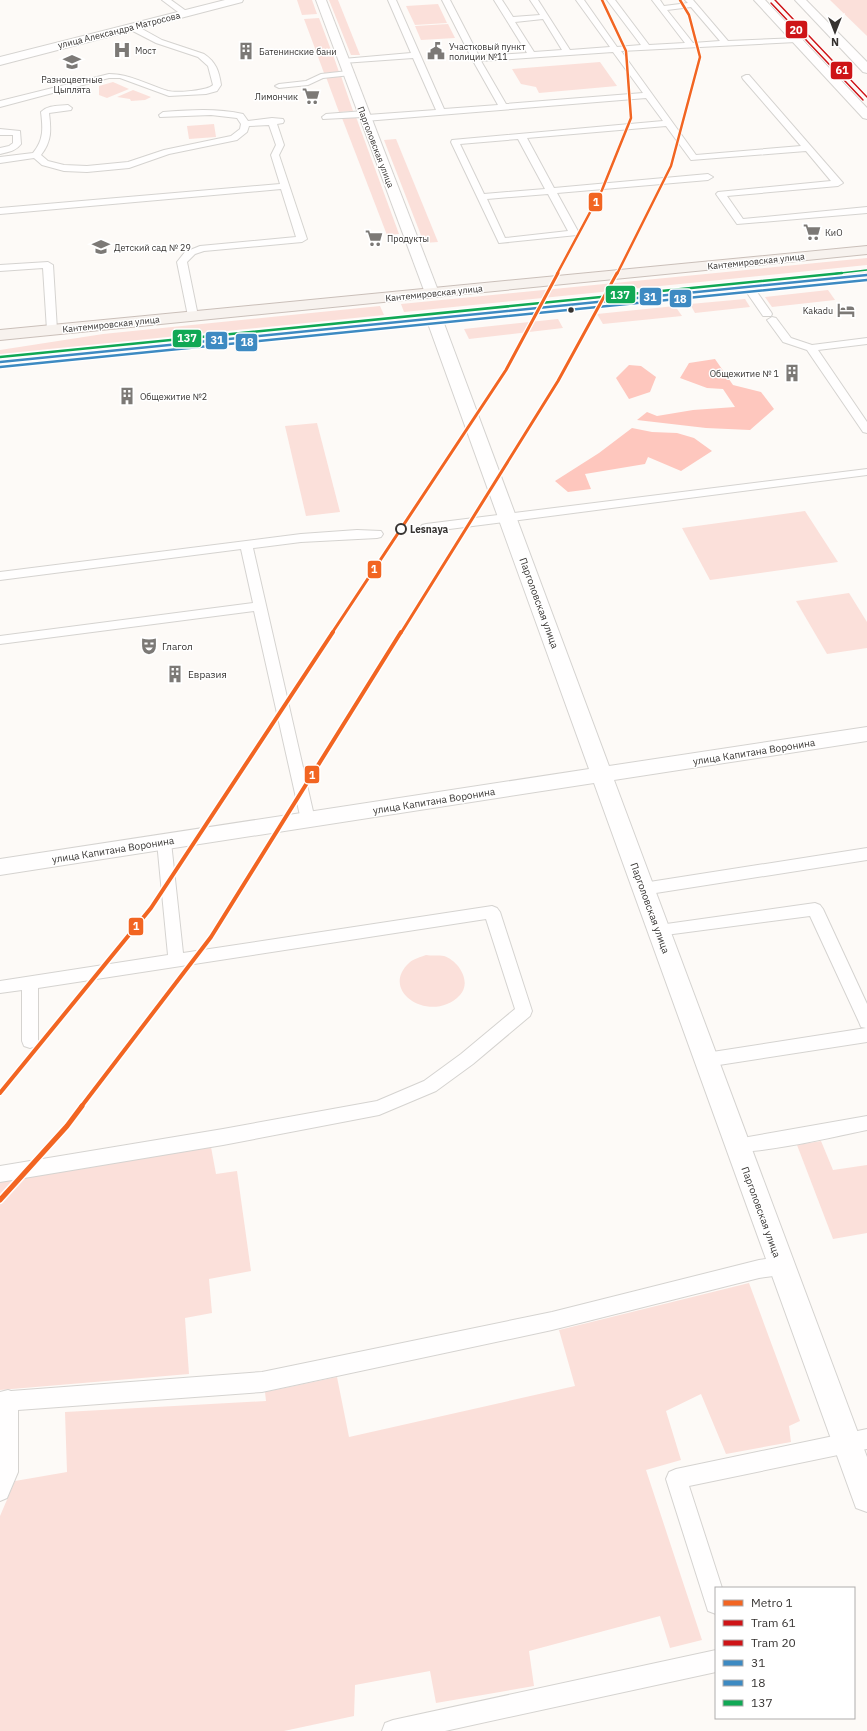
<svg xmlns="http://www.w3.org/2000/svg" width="867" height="1731" font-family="'IBM Plex Sans',sans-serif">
	<rect width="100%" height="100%" fill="#fdfaf7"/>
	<!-- green -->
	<g fill="#fbe0da">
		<polygon points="297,0 312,0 317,14 302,15"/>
		<polygon points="329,0 338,0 360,55 351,55"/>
		<polygon points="830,0 867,0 867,36"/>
		<polygon points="438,4 447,23 415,25 406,6"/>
		<polygon points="319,18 331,50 316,51 304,19"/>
		<polygon points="448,24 455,38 421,40 415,26"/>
		<polygon points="332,52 339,72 324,73 317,54"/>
		<polygon points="600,62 617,86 539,93 536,87 521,84 512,69"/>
		<polygon points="341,76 353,111 339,112 326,77"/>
		<polygon points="113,82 129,89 107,98 99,95 99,86"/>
		<polygon points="133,90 151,97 145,100 131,101 130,99 117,97"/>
		<polygon points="356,117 399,234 387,235 342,118"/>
		<polygon points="214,124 216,137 189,139 187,126"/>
		<polygon points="396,139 438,242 424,243 384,140"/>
		<polygon points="867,258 867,265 404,312 401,304"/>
		<polygon points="828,290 835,300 772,307 765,297"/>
		<polygon points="745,299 750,307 695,313 690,304"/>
		<polygon points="380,306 384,315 0,354 0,350 103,334"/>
		<polygon points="675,306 682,316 603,324 597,314"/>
		<polygon points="558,319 563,328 469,339 464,329"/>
		<polygon points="317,423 340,512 306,516 285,426"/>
		<polygon points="805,511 838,562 710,580 682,528"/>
		<polygon points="849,593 867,622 867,648 827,654 796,601"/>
		<path d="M426,955C431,956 439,955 444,956C459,961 472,982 460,995C432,1025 378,992 409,963C413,959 421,957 426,955Z"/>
		<polygon points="821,1141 833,1170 867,1165 867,1233 833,1239 797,1145"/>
		<polygon points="211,1147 216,1174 237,1171 251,1271 209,1279 212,1313 185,1318 189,1374 0,1390 0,1182"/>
		<polygon points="749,1283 800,1421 789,1426 791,1442 726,1454 701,1394 666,1411 681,1460 646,1470 702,1640 670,1648 660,1616 529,1651 534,1686 436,1703 430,1671 355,1685 354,1716 284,1731 0,1731 0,1516 15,1481 67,1472 65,1412 266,1401 265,1392 337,1377 349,1437 575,1386 559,1330"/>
	</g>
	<!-- forest -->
	<g fill="#fec7be">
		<polygon points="715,359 733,385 761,392 774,409 750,430 706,428 637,420 647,412 657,416 693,410 735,407 723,389 707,388 680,378 689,363"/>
		<polygon points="629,365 641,366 656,377 650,392 629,399 616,378"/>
		<polygon points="632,428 652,432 677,433 694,438 712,451 681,471 648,457 645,464 585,474 591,489 568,492 555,481 599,453"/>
	</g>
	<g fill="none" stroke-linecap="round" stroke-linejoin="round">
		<!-- service casing -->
		<g stroke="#d5d3d0" stroke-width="2">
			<g id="service">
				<polygon points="162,0 171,0 189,13 185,15 182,15"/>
				<path d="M388,0H396L444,109L498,105L472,59L442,0H450L479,56L527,53L494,0H502L513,17L540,15L530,0H538L570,50L610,47L576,0H584L617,47L641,45L607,0H615L649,45L685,43L652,0H660L664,6L688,3L685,0H693L728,41L799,38V42H796L621,51L696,155L801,146L743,79L742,77L746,75H749L843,183L838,186L727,196L743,219L867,207V213L737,224L716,194L718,192L831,181L806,151L691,160L666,126L527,138L554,188L708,174L713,177L708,180L557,193L579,233L577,235L499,243L451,142L452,140L663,121L646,98L365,121L362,120V117L323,119L322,117L326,114L364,111L367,112V115L436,110L413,58L343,63L339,61L343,59L411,53ZM691,7L720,41L693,43L667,10ZM543,19L562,50L534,52L515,22ZM613,52L643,93L506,104L481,61ZM518,139L545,189L484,194L460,144ZM548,194L568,231L505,238L487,199Z"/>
				<path d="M129,25H135L162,40L204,54C216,62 219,71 221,85L217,91L206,94L169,96L120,78H109L0,107V101L109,74C130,74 148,85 168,91C176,93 208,91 213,85L208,66L198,57L156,43L129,29Z"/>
				<polygon points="348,71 351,71 351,75 323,78 308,85 279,88 275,86 279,84 306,81 321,74"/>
				<path d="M68,105L72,108L71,110L49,113C51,130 52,141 41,155L48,161L64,165L87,166L128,162L164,150L231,136L240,129L241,124L237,118L211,115L160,117L159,115L163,112C190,110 216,108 243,114L248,121L272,118L283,119L284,121L283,123L277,124L284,145L279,155L307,239L302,242L204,251L195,254L187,262L198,316L193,319L188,316L177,262L185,252L200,246L296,237L281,189L0,214V208L280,184L271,155L276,145L269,125L249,126L247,132L237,140L169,154L129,168L87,172L64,171L42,165L34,158L0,163V157L33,153C44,140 43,128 41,112C48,105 58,106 68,105Z"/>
				<path d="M0,129L20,131L21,144C16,151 8,152 0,154V148L9,146L13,143V135H0Z"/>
				<polygon points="48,262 53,265 57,330 52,333 47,330 43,268 0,271 0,265"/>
				<polygon points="748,284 752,285 771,312 772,314 771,316 763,316 743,287"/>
				<polygon points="772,317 776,318 791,338 812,345 867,338 867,344 818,350 867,422 867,433 863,432 807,350 783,342 767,320"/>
				<polygon points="867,469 867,475 426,532 422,531 420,528 422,525 426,524"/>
				<polygon points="357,530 381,531 383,534 381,537 377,538 301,542 253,548 315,820 313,824 308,825 303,824 301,820 254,611 0,644 0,636 253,603 241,549 0,580 0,572 301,534"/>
				<polygon points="164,836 169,838 171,842 183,953 492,906 497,908 500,912 532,1011 530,1016 473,1064 436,1091 379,1115 223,1145 0,1182 0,1166 223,1129 377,1101 424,1081 461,1054 515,1009 486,919 38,988 38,1041 36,1046 30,1048 24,1046 22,1041 22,990 0,993 0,981 168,955 157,842 159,838"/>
				<polygon points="867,848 867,860 643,895 638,893 635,889 638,885 643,883"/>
				<polygon points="815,903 820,905 823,909 867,1004 867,1042 706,1067 700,1065 698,1060 700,1055 706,1053 866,1028 861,1027 859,1022 810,916 658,936 652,934 650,930 652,926"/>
				<path d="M867,1116V1130C842,1135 750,1157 731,1150L728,1145L731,1140Z"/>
				<polygon points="781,1257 788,1260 790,1266 788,1272 781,1275 759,1278 552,1330 262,1392 18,1410 18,1472 7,1498 0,1501 0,1392 8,1390 11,1391 262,1372 552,1312 759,1260"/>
				<polygon points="867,1429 867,1449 689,1486 722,1588 716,1588 716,1614 708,1611 666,1479 669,1472 676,1469"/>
				<polygon points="716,1650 716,1672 445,1731 382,1731 385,1723 393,1720"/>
			</g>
		</g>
		<!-- minor casing -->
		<g stroke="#d5d3d0" stroke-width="2">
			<g id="minor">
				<polygon points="316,0 326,0 439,293 437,296 432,297 427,296 425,293"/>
				<polygon points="434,313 439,315 442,318 609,766 867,727 867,741 614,780 867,1457 867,1512 856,1508 852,1497 594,783 0,875 0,859 589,769 426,318 429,315"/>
			</g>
		</g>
		<!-- tertiary casing -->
		<g stroke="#d5d3d0" stroke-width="2">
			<polygon id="tertiary" points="225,0 243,0 242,2 0,65 0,57"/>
		</g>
		<!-- secondary casing -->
		<g stroke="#d5d3d0" stroke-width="2">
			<g id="secondary">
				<polygon points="754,0 765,0 867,108 867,119 863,118"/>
				<polygon points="795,0 806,0 867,62 867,73 863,72"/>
			</g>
		</g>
		<!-- primary casing -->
		<g stroke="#cabfb9" stroke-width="2">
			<g id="primary">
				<polygon points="867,246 867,254 0,340 0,330"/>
				<polygon points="867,271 867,279 0,367 0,357"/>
			</g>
		</g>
		<!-- service -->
		<use href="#service" fill="#fffefe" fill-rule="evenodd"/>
		<!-- minor -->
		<use href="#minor" fill="#fffefe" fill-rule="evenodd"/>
		<!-- tertiary -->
		<use href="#tertiary" fill="#fffefe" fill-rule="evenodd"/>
		<!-- secondary -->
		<use href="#secondary" fill="#fffefe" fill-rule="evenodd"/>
		<!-- primary -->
		<use href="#primary" fill="#f7f2ee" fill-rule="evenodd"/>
		<!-- bus-1 casing -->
		<g stroke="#fff" stroke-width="5">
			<polyline id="bus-1" points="0,362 867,275"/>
		</g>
		<!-- bus-2 casing -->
		<g stroke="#fff" stroke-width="5">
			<polyline id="bus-2" points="0,367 867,280"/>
		</g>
		<!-- bus-3-far1 casing -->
		<g stroke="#fff" stroke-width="3">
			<polyline id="bus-3-far1" points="832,274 867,270"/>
		</g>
		<!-- bus-3 casing -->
		<g stroke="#fff" stroke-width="5">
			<polyline id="bus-3" points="0,357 842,273"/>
		</g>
		<!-- bus-1 -->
		<use href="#bus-1" stroke="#3d8ac2" stroke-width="2.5"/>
		<!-- bus-2 -->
		<use href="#bus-2" stroke="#3d8ac2" stroke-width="2.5"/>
		<!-- bus-3-far1 -->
		<use href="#bus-3-far1" stroke="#10a855" stroke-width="1.5"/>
		<!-- bus-3 -->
		<use href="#bus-3" stroke="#10a855" stroke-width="2.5"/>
		<!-- tram-1 casing -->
		<g stroke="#fff" stroke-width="3">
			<polyline id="tram-1" points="775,0 867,97"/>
		</g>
		<!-- tram-2 casing -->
		<g stroke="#fff" stroke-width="3">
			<polyline id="tram-2" points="771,3 863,100"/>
		</g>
		<!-- tram-1 -->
		<use href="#tram-1" stroke="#ce1417" stroke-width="1.5"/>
		<!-- tram-2 -->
		<use href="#tram-2" stroke="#ce1417" stroke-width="1.5"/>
		<!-- metro-1-far3 casing -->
		<g stroke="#fff" stroke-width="4">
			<g id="metro-1-far3">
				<polyline points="557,274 602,190 631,118 626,51 602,0"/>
				<polyline points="617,274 671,166 700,57 689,15 680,0"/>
			</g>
		</g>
		<!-- metro-1-far2 casing -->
		<g stroke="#fff" stroke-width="5.5">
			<g id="metro-1-far2">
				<polyline points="332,633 506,370 558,273"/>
				<polyline points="401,633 558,381 617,273"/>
			</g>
		</g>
		<!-- metro-1-far1 casing -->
		<g stroke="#fff" stroke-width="7">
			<g id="metro-1-far1">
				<polyline points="0,1093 151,908 333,632"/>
				<polyline points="81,1107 211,937 401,632"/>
			</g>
		</g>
		<!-- metro-1 casing -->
		<g stroke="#fff" stroke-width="8">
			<polyline id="metro-1" points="0,1200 67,1126 82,1106"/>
		</g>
		<!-- metro-1-far3 -->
		<use href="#metro-1-far3" stroke="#f26522" stroke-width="2.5"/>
		<!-- metro-1-far2 -->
		<use href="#metro-1-far2" stroke="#f26522" stroke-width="3"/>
		<!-- metro-1-far1 -->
		<use href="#metro-1-far1" stroke="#f26522" stroke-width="4"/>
		<!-- metro-1 -->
		<use href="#metro-1" stroke="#f26522" stroke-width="5"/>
	</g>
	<!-- icons -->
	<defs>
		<g id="hospital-bare" transform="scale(1.38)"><path d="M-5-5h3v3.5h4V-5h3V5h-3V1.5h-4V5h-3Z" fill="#7c7976" stroke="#fff" stroke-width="2.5" paint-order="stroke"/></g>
		<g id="building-bare" transform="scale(1.38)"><path d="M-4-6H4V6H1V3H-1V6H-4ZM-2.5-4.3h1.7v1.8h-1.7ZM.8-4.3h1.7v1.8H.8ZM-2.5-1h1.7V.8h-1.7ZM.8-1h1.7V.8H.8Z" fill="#7c7976" stroke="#fff" stroke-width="2.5" paint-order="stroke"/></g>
		<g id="civic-bare" transform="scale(1.38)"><path d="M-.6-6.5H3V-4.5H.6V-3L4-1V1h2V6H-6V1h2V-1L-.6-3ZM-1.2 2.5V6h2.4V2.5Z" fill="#7c7976" stroke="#fff" stroke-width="2.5" paint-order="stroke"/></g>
		<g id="school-bare" transform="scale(1.38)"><path d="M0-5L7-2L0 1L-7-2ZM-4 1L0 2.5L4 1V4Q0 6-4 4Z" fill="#7c7976" stroke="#fff" stroke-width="2.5" paint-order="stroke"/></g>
		<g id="supermarket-bare" transform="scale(1.38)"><path d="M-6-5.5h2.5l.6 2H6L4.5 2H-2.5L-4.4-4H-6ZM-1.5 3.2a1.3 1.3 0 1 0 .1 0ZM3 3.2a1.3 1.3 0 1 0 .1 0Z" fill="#7c7976" stroke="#fff" stroke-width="2.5" paint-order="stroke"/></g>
		<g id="hotel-bare" transform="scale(1.38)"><path d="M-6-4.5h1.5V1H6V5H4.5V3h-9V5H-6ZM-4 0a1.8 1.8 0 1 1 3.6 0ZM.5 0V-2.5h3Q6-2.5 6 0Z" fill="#7c7976" stroke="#fff" stroke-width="2.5" paint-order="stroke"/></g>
		<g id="theatre-bare" transform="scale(1.38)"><path d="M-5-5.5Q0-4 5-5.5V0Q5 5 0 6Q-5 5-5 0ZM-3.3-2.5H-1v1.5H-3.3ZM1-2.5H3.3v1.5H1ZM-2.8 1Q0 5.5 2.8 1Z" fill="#7c7976" stroke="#fff" stroke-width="2.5" paint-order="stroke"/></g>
	</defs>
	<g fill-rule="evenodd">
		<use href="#hospital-bare" x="122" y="50"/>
		<use href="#building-bare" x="246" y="51"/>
		<use href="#civic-bare" x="436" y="51"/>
		<use href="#school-bare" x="72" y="62"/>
		<use href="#supermarket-bare" x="311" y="96"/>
		<use href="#supermarket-bare" x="812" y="232"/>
		<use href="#supermarket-bare" x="374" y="238"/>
		<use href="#school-bare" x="101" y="247"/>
		<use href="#hotel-bare" x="846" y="310"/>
		<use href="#building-bare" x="792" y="373"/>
		<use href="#building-bare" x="127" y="396"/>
		<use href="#theatre-bare" x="149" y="646"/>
		<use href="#building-bare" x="175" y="674"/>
	</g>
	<!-- markers -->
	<circle fill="#363331" stroke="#fff" stroke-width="1.5" cx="571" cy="310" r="3.5"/>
	<circle fill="#fff" stroke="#363331" stroke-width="2" cx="401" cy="529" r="5"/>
	<g text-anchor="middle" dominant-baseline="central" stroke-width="3" stroke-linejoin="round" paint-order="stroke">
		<!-- far-street labels -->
		<g font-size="9" fill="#363331" stroke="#fff">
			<text transform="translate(119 30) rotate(-14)">улица Александра Матросова</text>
			<text transform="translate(376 147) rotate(69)">Парголовская улица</text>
			<text transform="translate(756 261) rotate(-6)">Кантемировская улица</text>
			<text transform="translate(434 293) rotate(-6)">Кантемировская улица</text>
			<text transform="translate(111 324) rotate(-6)">Кантемировская улица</text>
		</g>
		<!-- far-poi labels -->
		<g font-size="9" fill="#363331" stroke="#fff" text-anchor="start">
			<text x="449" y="46">Участковый пункт<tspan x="449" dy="10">полиции №11</tspan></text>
			<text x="135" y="50">Мост</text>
			<text x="259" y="51">Батенинские бани</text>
			<text x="72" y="79" text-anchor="middle">Разноцветные<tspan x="72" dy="10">Цыплята</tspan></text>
			<text x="298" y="96" text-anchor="end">Лимончик</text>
			<text x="825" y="232">КиО</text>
			<text x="387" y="238">Продукты</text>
			<text x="114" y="247">Детский сад № 29</text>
			<text x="833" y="310" text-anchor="end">Kakadu</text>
			<text x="779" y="373" text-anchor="end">Общежитие № 1</text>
			<text x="140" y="396">Общежитие №2</text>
		</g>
		<!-- stop labels -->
		<g font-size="10" font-weight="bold" fill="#363331" stroke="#fff" text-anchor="start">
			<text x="410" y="529">Lesnaya</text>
		</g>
		<!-- street labels -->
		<g font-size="10" fill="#363331" stroke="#fff">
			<text transform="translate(539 603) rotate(70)">Парголовская улица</text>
			<text transform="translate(754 752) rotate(-9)">улица Капитана Воронина</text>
			<text transform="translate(434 801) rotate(-9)">улица Капитана Воронина</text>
			<text transform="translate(113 850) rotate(-9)">улица Капитана Воронина</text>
			<text transform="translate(650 908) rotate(70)">Парголовская улица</text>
			<text transform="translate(761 1212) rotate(70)">Парголовская улица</text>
		</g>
		<!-- poi labels -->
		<g font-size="10" fill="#363331" stroke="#fff" text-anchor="start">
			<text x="162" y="646">Глагол</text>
			<text x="188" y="674">Евразия</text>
		</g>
	</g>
	<g stroke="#fff" stroke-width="1.5">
		<rect x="785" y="20" width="23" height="19" rx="4" fill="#ce1417"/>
		<rect x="830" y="61" width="23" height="19" rx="4" fill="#ce1417"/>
		<rect x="588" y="192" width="15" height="20" rx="4" fill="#f26522"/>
		<rect x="605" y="285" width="31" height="19" rx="4" fill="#10a855"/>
		<rect x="639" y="287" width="23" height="19" rx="4" fill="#3d8ac2"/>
		<rect x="669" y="289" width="23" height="19" rx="4" fill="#3d8ac2"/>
		<rect x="172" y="329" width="30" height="19" rx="4" fill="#10a855"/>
		<rect x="205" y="331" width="23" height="19" rx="4" fill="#3d8ac2"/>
		<rect x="235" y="333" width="23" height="19" rx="4" fill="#3d8ac2"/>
		<rect x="367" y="560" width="15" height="19" rx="4" fill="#f26522"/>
		<rect x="304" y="765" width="16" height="19" rx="4" fill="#f26522"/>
		<rect x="128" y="917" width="16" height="19" rx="4" fill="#f26522"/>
	</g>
	<g font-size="11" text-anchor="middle" font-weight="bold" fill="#fff">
		<text x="796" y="34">20</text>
		<text x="842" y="74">61</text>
		<text x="596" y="206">1</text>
		<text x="620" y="299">137</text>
		<text x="650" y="301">31</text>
		<text x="680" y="303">18</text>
		<text x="187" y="342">137</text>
		<text x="217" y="344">31</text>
		<text x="247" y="346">18</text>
		<text x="374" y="573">1</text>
		<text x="312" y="779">1</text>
		<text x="136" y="930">1</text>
	</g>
	<!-- legend -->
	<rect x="715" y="1587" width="140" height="132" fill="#ffffff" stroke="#afadad"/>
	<rect x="723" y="1600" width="20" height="6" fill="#f26522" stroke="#afadad"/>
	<text x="751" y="1607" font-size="12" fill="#363331">Metro 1</text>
	<rect x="723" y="1620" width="20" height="6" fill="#ce1417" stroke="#afadad"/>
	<text x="751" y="1627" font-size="12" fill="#363331">Tram 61</text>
	<rect x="723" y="1640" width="20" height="6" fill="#ce1417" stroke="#afadad"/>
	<text x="751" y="1647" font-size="12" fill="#363331">Tram 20</text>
	<rect x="723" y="1660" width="20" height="6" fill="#3d8ac2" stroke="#afadad"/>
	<text x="751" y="1667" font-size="12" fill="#363331">31</text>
	<rect x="723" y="1680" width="20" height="6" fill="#3d8ac2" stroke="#afadad"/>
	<text x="751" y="1687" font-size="12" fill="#363331">18</text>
	<rect x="723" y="1700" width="20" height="6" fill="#10a855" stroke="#afadad"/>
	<text x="751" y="1707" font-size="12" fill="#363331">137</text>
	<!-- north arrow -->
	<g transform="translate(835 32) rotate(180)" stroke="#ffffff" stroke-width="3" paint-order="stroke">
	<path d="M0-3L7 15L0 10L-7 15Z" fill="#363331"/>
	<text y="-6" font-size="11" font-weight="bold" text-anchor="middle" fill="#363331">N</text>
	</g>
</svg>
